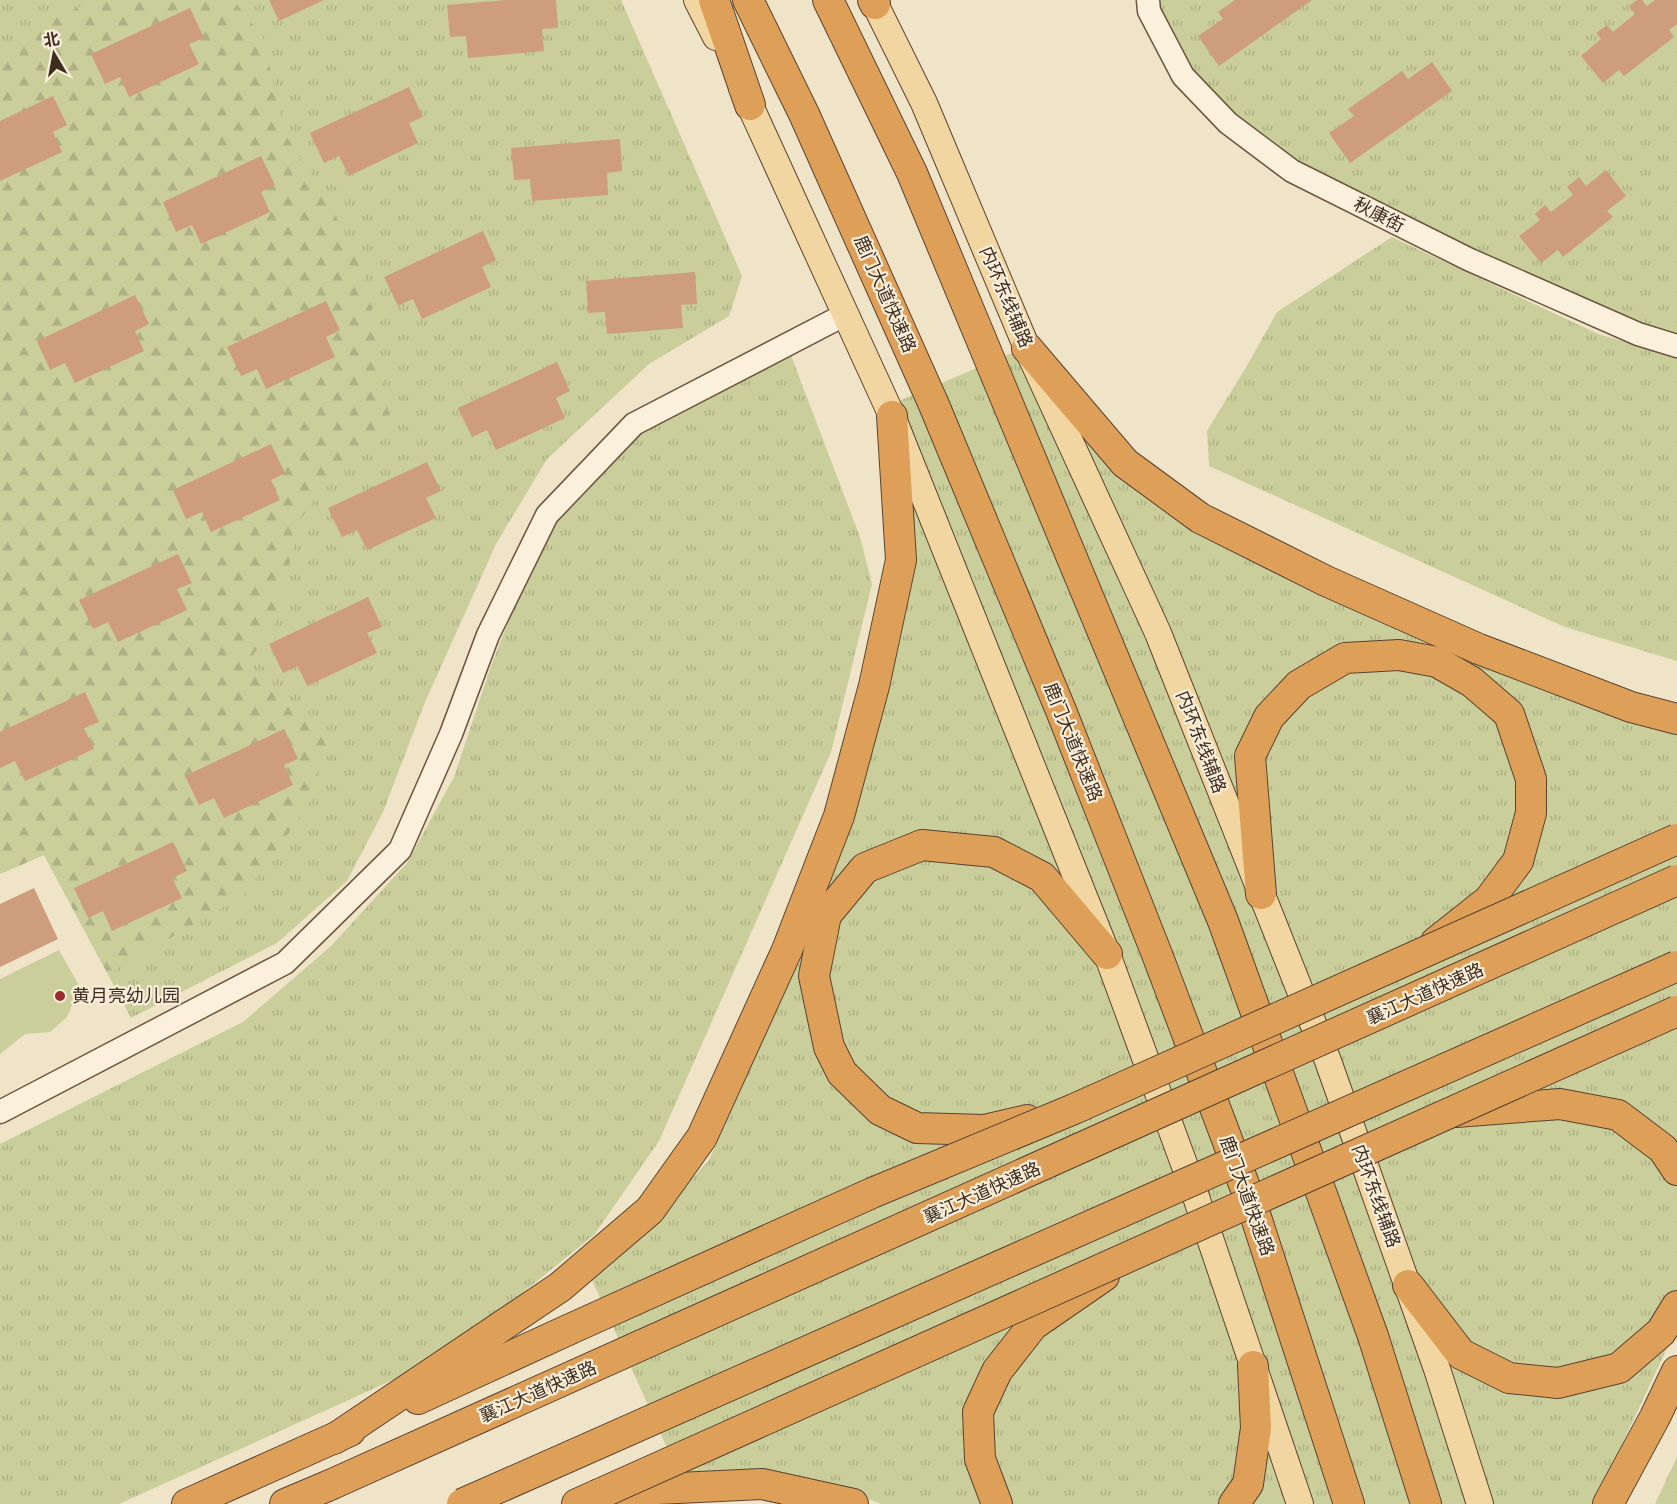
<svg xmlns="http://www.w3.org/2000/svg" width="1677" height="1504" font-family="'Times New Roman','Noto Sans SC',serif">
	<defs>
		<pattern id="grass-tufts" width="24" height="20" patternUnits="userSpaceOnUse" patternTransform="scale(1.5)"><rect width="24" height="20" fill="#cace9b"/><path d="M3 7l-1-3M5 7V3M7 7l1-3M15 17l-1-3M17 17v-4M19 17l1-3" fill="none" stroke="#aeb185"/></pattern>
		<pattern id="forest-firs" width="22" height="20" patternUnits="userSpaceOnUse" patternTransform="scale(1.5)"><rect width="22" height="20" fill="#cace9b"/><path d="M5 1l3.5 6h-7zM16 11l3.5 6h-7z" fill="#aeb185"/></pattern>
	</defs>
	<rect width="100%" height="100%" fill="#efe3c8"/>
	<!-- grass -->
	<g fill="url(#grass-tufts)">
		<polygon points="0,0 621,0 742,276 729,316 649,364 547,459 497,542 425,702 383,812 347,881 277,943 131,1018 44,855 0,874"/>
		<polygon points="1148,0 1677,0 1677,346 1292,171 1183,76"/>
		<polygon points="1392,237 1598,334 1677,357 1677,661 1565,627 1209,466 1207,431 1248,364 1277,312"/>
		<polygon points="787,345 860,537 872,584 831,752 659,1141 594,1235 516,1298 406,1374 119,1504 0,1504 0,1144 243,1022 331,946 407,863 454,777 491,666 523,583 556,521 635,438"/>
		<polygon points="1019,350 1131,476 1677,730 1677,1327 1594,1504 881,1504 834,1484 759,1472 681,1479 588,1271 652,1222 709,1160 774,1017 841,854 878,723 914,544 899,401"/>
		<polygon points="1677,1457 1677,1504 1655,1504"/>
	</g>
	<!-- forest -->
	<polygon fill="url(#forest-firs)" points="95,0 233,0 263,37 285,134 330,204 367,282 389,417 365,444 334,471 298,523 278,619 245,667 323,724 327,742 309,805 244,895 108,974 44,855 0,874 0,61 49,21"/>
	<!-- garden -->
	<polygon fill="#cace9b" points="59,950 80,987 67,1017 50,1032 25,1034 0,1054 0,979"/>
	<!-- building -->
	<g fill="#ce9d7e">
		<polygon points="269,0 324,0 279,21"/>
		<polygon points="507,0 556,0 558,28 542,29 544,51 468,58 466,36 450,37 447,5"/>
		<polygon points="1235,0 1312,0 1219,66 1198,36 1223,19 1218,12"/>
		<polygon points="1637,0 1642,0 1647,6 1655,0 1677,0 1677,24 1669,30 1674,37 1624,76 1619,70 1603,83 1581,56 1601,39 1596,33 1607,25 1613,32 1635,14 1629,6"/>
		<polygon points="190,8 204,38 189,44 199,64 129,97 120,77 105,84 91,54"/>
		<polygon points="1432,62 1452,91 1350,163 1329,133 1354,116 1348,109 1402,71 1408,79"/>
		<polygon points="409,87 423,117 409,123 418,143 349,176 339,156 324,163 310,133"/>
		<polygon points="53,96 67,125 53,132 62,152 0,181 0,121"/>
		<polygon points="620,139 622,171 607,173 608,195 532,201 530,179 514,180 511,148"/>
		<polygon points="261,156 275,185 261,192 270,212 201,244 192,225 176,232 163,202"/>
		<polygon points="1606,170 1626,196 1607,211 1613,217 1563,257 1558,250 1541,263 1519,236 1540,220 1535,214 1545,205 1551,212 1573,195 1567,187 1579,177 1586,186"/>
		<polygon points="483,231 496,260 482,267 491,287 422,319 413,299 398,306 384,277"/>
		<polygon points="695,272 697,304 681,305 683,328 607,334 605,312 588,313 586,281"/>
		<polygon points="135,295 149,324 135,331 144,351 75,383 65,363 50,370 37,341"/>
		<polygon points="326,301 340,330 326,337 335,357 266,389 257,369 241,376 227,347"/>
		<polygon points="557,362 570,391 556,398 565,418 496,450 487,430 472,437 458,408"/>
		<polygon points="271,444 285,473 271,480 280,500 211,532 202,512 186,519 173,490"/>
		<polygon points="427,462 441,491 426,498 436,518 367,550 357,530 342,537 328,508"/>
		<polygon points="178,554 192,583 177,589 187,610 118,642 108,622 93,629 79,600"/>
		<polygon points="368,597 382,627 367,633 377,653 307,686 298,666 283,673 269,644"/>
		<polygon points="85,692 99,722 84,728 94,749 25,781 15,761 0,768 0,732"/>
		<polygon points="284,729 298,759 284,765 293,785 224,818 214,798 199,805 185,776"/>
		<polygon points="173,842 187,871 172,878 182,898 112,931 103,911 88,918 74,888"/>
		<polygon points="34,888 58,939 0,967 0,904"/>
	</g>
	<g fill="none" stroke-linecap="round" stroke-linejoin="round">
		<!-- secondary casing -->
		<g stroke="#6e553f" stroke-width="25">
			<g id="secondary">
				<polyline points="1148,0 1149,11 1183,76 1228,123 1292,171 1468,259 1638,334 1677,346"/>
				<polyline points="0,1112 285,963 400,850 451,734 488,635 547,515 634,424 846,314"/>
			</g>
		</g>
		<!-- primary casing -->
		<g stroke="#5a4330" stroke-width="28">
			<g id="primary">
				<polyline points="697,0 716,37"/>
				<polyline points="873,0 924,103 1027,348 1158,633 1328,1061 1437,1369 1480,1504"/>
				<polyline points="742,88 892,416 1107,954 1194,1191 1300,1504"/>
			</g>
		</g>
		<!-- highway casing -->
		<g stroke="#5a4330" stroke-width="32">
			<g id="highway">
				<polyline points="714,0 750,105"/>
				<polyline points="748,0 804,114 934,405 1062,713 1158,957 1253,1208 1349,1504"/>
				<polyline points="828,0 912,173 1223,921 1373,1336 1426,1504"/>
				<polyline points="873,0 875,4"/>
				<polyline points="1027,348 1125,463 1200,518 1326,581 1479,649 1631,707 1677,719"/>
				<polyline points="1261,894 1250,756 1269,717 1299,685 1345,658 1399,655 1437,662 1472,682 1509,714 1531,779 1531,813 1518,861 1489,900 1436,942"/>
				<polyline points="1456,1112 1560,1104 1618,1115 1663,1149 1677,1170"/>
				<polyline points="1027,1120 984,1130 917,1128 880,1110 842,1073 829,1047 814,976 826,915 865,868 922,845 994,852 1042,877 1107,954"/>
				<polyline points="1408,1285 1461,1354 1509,1378 1558,1383 1619,1368 1661,1332 1677,1306"/>
				<polyline points="418,1399 568,1330"/>
				<polyline points="334,1439 560,1287 650,1210 702,1137 787,950 839,816 874,686 901,560 892,416"/>
				<polyline points="187,1504 350,1431"/>
				<polyline points="285,1504 330,1485"/>
				<polyline points="577,1504 597,1495"/>
				<polyline points="617,1504 657,1489 762,1484 853,1504"/>
				<polyline points="997,1504 980,1459 978,1412 997,1371 1033,1325 1104,1276"/>
				<polyline points="1234,1504 1248,1484 1256,1428 1253,1366"/>
				<polyline points="1608,1504 1655,1417 1677,1371"/>
			</g>
		</g>
		<!-- secondary -->
		<use href="#secondary" stroke="#faf0dc" stroke-width="22"/>
		<!-- primary -->
		<use href="#primary" stroke="#f2d6a1" stroke-width="26"/>
		<!-- highway -->
		<use href="#highway" stroke="#dea059" stroke-width="30"/>
		<!-- highway-bridge casing -->
		<g stroke="#5a4330" stroke-width="32" stroke-linecap="butt">
			<g id="highway-bridge">
				<polyline points="568,1330 872,1193 1074,1109 1677,839"/>
				<polyline points="330,1485 1677,880"/>
				<polyline points="597,1495 1677,1011"/>
				<polyline points="462,1504 1677,966"/>
			</g>
		</g>
		<!-- highway-bridge -->
		<use href="#highway-bridge" stroke="#dea059" stroke-width="30"/>
	</g>
	<!-- markers -->
	<circle fill="#9c2b30" stroke="#f7edd8" stroke-width="2" cx="60" cy="996" r="6"/>
	<g text-anchor="middle" dominant-baseline="central" stroke-width="4.5" stroke-linejoin="round" paint-order="stroke">
		<!-- street labels -->
		<g font-size="18" fill="#3c2d20" stroke="#f7edd8">
			<text transform="translate(1379 215) rotate(27)">秋康街</text>
			<text transform="translate(885 294) rotate(66)">鹿门大道快速路</text>
			<text transform="translate(1006 297) rotate(67)">内环东线辅路</text>
			<text transform="translate(1073 742) rotate(68)">鹿门大道快速路</text>
			<text transform="translate(1201 742) rotate(69)">内环东线辅路</text>
			<text transform="translate(1425 994) rotate(-24)">襄江大道快速路</text>
			<text transform="translate(982 1193) rotate(-24)">襄江大道快速路</text>
			<text transform="translate(1247 1196) rotate(70)">鹿门大道快速路</text>
			<text transform="translate(1376 1196) rotate(70)">内环东线辅路</text>
			<text transform="translate(538 1392) rotate(-24)">襄江大道快速路</text>
		</g>
		<!-- poi labels -->
		<g font-size="18" fill="#3c2d20" stroke="#f7edd8" text-anchor="start">
			<text x="72" y="996">黄月亮幼儿园</text>
		</g>
	</g>
	<!-- north arrow -->
	<g transform="translate(54 54) rotate(350)" stroke="#f7edd8" stroke-width="4.5" paint-order="stroke">
	<path d="M0-4.5L10 22L0 15L-10 22Z" fill="#3c2d20"/>
	<text y="-9" font-size="16" font-weight="bold" text-anchor="middle" fill="#3c2d20">北</text>
	</g>
</svg>
